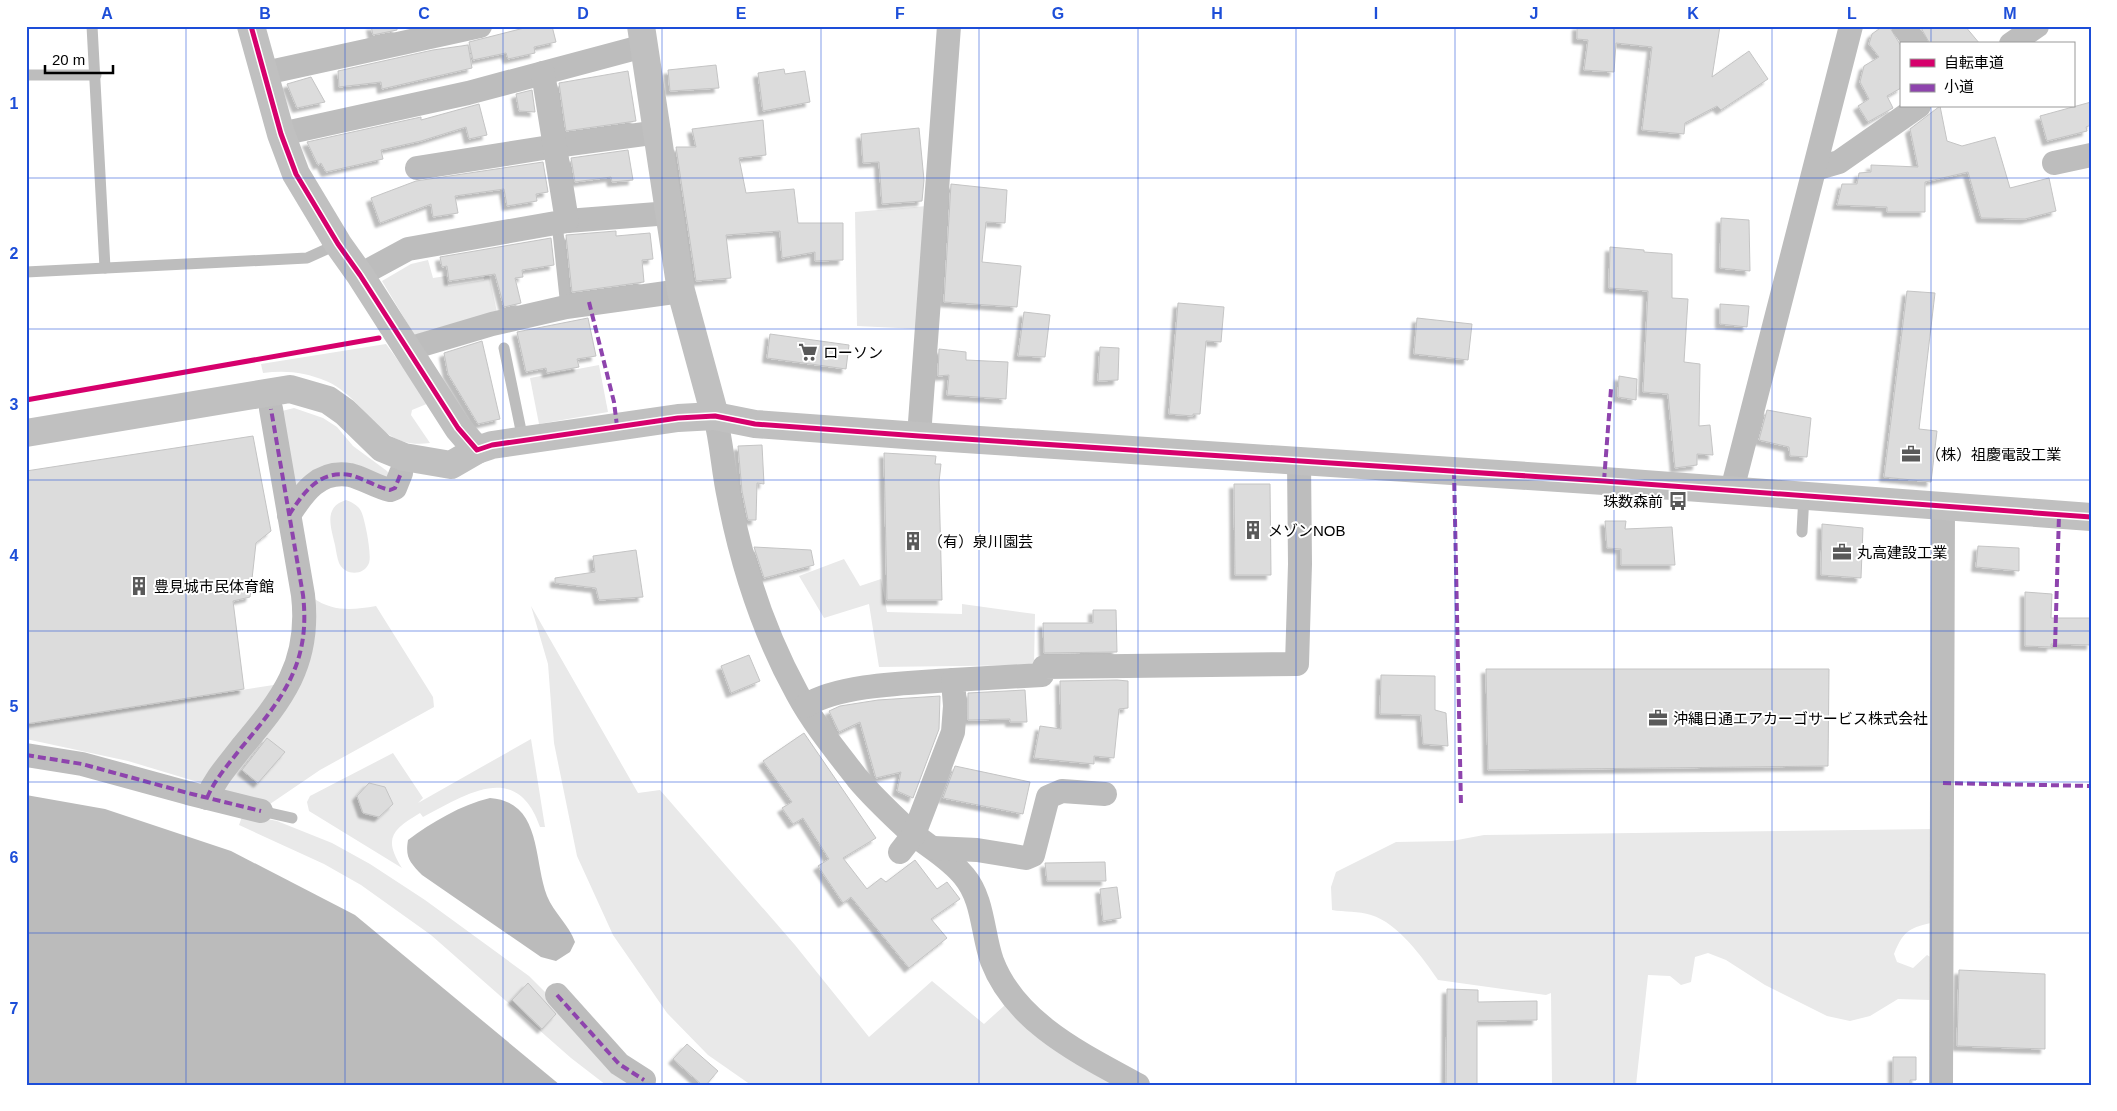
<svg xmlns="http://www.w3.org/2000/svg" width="2117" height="1111" font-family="Arial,'Noto Sans JP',sans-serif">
	<defs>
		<filter id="shadow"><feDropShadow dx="-4.5" dy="4.5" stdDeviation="1" flood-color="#0004"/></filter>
	</defs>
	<rect width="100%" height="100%" fill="#fff"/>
	<!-- green -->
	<g fill="#e9e9e9">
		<polygon points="927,206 920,329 857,326 855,212"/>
		<polygon points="484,252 498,317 418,341 382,281 411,264 428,260 433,278 446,276 448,286 484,280 480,253"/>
		<path d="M386,344L429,403L412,410L411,415L430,443C377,451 367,398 326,381C305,372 285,370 263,373L261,364Z"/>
		<polygon points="599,365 608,412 539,424 530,378"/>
		<polygon points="294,408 323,418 337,427 353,446 387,471 392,478 357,470 296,493 282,411"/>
		<path d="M346,500C351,502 358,505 361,511C365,519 372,555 369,563C364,576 345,576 339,563C337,558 336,550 335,545C331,527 323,507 346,500Z"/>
		<polygon points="844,559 860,586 881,579 887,612 962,614 962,604 1035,614 1034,665 879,667 869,604 824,618 799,576"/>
		<path d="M313,598C333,612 353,610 376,606L433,697L434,707L320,770L270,804L228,794L222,787L276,714Z"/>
		<polygon points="531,606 638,793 660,790 795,945 869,1037 932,981 984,1024 1005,1005 1122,1085 751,1085 708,1055 667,1013 613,935 577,856 554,743 548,664"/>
		<polygon points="280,684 201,783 128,761 26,739 26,724"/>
		<path d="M531,739L545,827H540C517,760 467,794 423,817L420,813C392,830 383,838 402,868L309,811L307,802L310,796L393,753L423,798L418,803Z"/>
		<polygon points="243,814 277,821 332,843 370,864 425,900 529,976 638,1085 606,1085 571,1058 431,935 361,885 324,864 239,825"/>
		<path d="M1935,829V922C1910,928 1904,929 1894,954L1897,962L1913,968L1927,955L1932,958L1930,1000L1898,999L1870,1016L1850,1021L1827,1016L1765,985L1726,960L1708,953L1695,957L1691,982L1681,985L1670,976L1648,975L1636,1085H1552L1551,993L1546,995L1438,980C1423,958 1398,923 1371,915C1359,911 1344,912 1332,910L1331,887L1336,872L1396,842L1452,841L1484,835Z"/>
	</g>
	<!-- water -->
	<g fill="#bbb">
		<polygon points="26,795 105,809 231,851 355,915 560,1085 26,1085"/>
		<path d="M490,798C542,802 533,859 547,896C554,913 569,925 575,942L570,952L556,961L541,957L422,875C410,862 405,858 408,840C432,822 461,805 490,798Z"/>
	</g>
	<!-- building -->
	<g fill="#dcdcdc" stroke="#c4c4c4" filter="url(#shadow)">
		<polygon points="371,26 397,26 397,30 373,35"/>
		<polygon points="532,26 552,26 556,42 534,47 535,53 508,59 506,53 473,60 469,42"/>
		<polygon points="1577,26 1720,26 1712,77 1749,51 1768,79 1721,110 1717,106 1685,123 1684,134 1642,130 1652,47 1616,43 1614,72 1584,70 1588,40 1577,39"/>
		<polygon points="1883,26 1889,26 1901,46 1901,88 1887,96 1893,108 1868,122 1858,106 1869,99 1860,82 1864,66 1879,57 1869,44 1872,34"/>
		<polygon points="1920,26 1965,26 1980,44 1930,44"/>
		<polygon points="468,45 472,68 382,89 381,82 339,87 338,71 433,50"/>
		<polygon points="716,65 719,88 670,91 668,70"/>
		<polygon points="784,69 785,74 805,71 810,102 763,111 758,73"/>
		<polygon points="628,71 636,121 566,131 559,83"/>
		<polygon points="311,77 325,102 297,108 287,84"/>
		<polygon points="532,90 535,112 519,111 516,94"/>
		<polygon points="2091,102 2091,125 2086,127 2087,131 2047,141 2040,116"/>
		<polygon points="479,104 487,135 469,139 466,127 421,141 381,150 383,159 326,172 321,163 318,165 307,142 421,117 421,120"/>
		<polygon points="1940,106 1947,141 1962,146 1995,137 2010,188 2049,178 2056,211 2025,219 1981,218 1968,172 1925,182 1925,212 1887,212 1887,207 1837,205 1842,184 1857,184 1859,173 1871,172 1871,165 1918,167 1910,129"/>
		<polygon points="763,120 766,155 739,158 746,193 794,189 798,223 843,223 843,260 815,261 815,252 782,258 780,231 726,235 731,278 696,281 676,147 696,147 692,129"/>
		<polygon points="919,128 924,180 922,201 882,204 879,162 863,163 861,134"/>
		<polygon points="628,150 633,180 612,182 611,177 575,182 571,158"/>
		<polygon points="543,162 548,192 536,194 537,201 507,206 504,189 455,196 458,213 433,217 431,204 380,223 371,198 416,181"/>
		<polygon points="951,184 1007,190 1005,223 986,222 982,262 1021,266 1017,307 944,302"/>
		<polygon points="1721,218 1749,220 1750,271 1720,268"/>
		<polygon points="616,231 616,236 650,233 653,259 642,260 644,282 572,292 566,235"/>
		<polygon points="551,238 554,265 522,270 523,277 515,278 521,303 504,307 495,274 449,281 447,266 442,267 440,257"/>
		<polygon points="1610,247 1644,250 1644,252 1672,254 1672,298 1688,299 1684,362 1700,364 1699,426 1710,425 1713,455 1697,454 1697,465 1675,468 1668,394 1643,392 1648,291 1609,288"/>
		<polygon points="1907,291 1935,293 1919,429 1937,431 1931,482 1884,477"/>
		<polygon points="1178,303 1224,307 1221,342 1206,341 1200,414 1193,414 1193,416 1169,414"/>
		<polygon points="1720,304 1749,306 1747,327 1720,324"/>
		<polygon points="1024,312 1050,315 1045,357 1018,356"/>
		<polygon points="588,318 596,356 577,359 579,367 547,373 546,368 526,372 517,332"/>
		<polygon points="1417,318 1472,324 1468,360 1414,354"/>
		<polygon points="770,334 849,345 846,369 767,358"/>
		<polygon points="482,341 500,419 478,424 448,374 444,353"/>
		<polygon points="1100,347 1119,348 1118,380 1098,381"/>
		<polygon points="939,349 966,352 966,360 1008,362 1006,399 947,395 949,375 938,376"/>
		<polygon points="1619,376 1637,379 1636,400 1618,397"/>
		<polygon points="1767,410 1811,418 1807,457 1790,456 1789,447 1759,440"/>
		<polygon points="253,436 271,531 256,543 250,597 233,601 244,689 26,724 26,471"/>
		<polygon points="762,445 764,484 757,483 756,520 748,520 742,491 738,446"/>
		<polygon points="884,453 936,456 935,464 941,464 939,482 942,600 887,600"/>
		<polygon points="1234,484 1270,484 1271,575 1235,575"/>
		<polygon points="1605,521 1626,521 1625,529 1672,527 1675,565 1621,565 1621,549 1607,548"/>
		<polygon points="1822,524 1863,528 1861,578 1821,575"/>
		<polygon points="1978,546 2019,548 2019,571 1976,567"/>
		<polygon points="754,547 811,550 814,565 764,578"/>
		<polygon points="636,550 643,597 599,600 596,588 555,583 555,578 595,572 593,556"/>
		<polygon points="2025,592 2052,594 2051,618 2091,618 2091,645 2051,644 2051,647 2025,646"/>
		<polygon points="1093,610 1116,610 1117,652 1044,653 1043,623 1093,623"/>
		<polygon points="749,655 760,681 731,693 721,666"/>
		<polygon points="1486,669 1829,669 1828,766 1488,770"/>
		<polygon points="1381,675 1435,676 1435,710 1446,713 1448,746 1423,744 1421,715 1380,714"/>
		<polygon points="1117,680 1128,681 1128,708 1119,709 1114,758 1094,756 1094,764 1034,758 1040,726 1061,729 1060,681"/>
		<polygon points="1025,690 1027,722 1010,722 1010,719 968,720 968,693"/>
		<polygon points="940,696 939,729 913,798 897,791 901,772 876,778 860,722 839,732 829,711 840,706 878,700"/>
		<polygon points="804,733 876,838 843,858 867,889 881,878 886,882 915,860 937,889 947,882 960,899 931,919 947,938 909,968 851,897 843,903 818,866 829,859 803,818 793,824 782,808 792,802 763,761"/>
		<polygon points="267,738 285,752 258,783 242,770"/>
		<polygon points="955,766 1030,782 1023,814 943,798"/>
		<polygon points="369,783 385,787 393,804 379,817 363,813 357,796"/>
		<polygon points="1105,862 1106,881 1047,881 1045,863"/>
		<polygon points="1117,887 1121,918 1103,921 1100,889"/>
		<polygon points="1959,970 2045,974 2045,1049 1957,1046"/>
		<polygon points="528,983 556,1014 542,1029 512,1000"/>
		<polygon points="1447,989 1478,990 1478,1002 1537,1001 1537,1020 1477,1021 1477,1085 1446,1085"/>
		<polygon points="687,1044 718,1071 706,1085 702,1085 673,1059"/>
		<polygon points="1893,1057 1916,1057 1916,1080 1910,1080 1910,1085 1893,1085"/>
	</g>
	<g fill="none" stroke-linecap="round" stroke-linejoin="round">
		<!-- lane -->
		<g stroke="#bdbdbd" stroke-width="11">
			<polyline points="92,26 105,268"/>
			<polyline points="26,75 96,75"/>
			<polyline points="557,223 566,307"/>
			<polyline points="26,272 307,258 338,244"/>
			<polyline points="504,348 523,440"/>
			<polyline points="1802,532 1804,495"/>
			<polyline points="261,811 292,818"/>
		</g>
		<!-- street -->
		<g stroke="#bdbdbd" stroke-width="24">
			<polyline points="1903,26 1916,44"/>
			<polyline points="2011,44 2037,26"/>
			<polyline points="265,73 480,26"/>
			<polyline points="281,134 468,93 644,46"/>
			<polyline points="2054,163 2091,155"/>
			<polyline points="417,168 556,146 659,132"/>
			<polyline points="1815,169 1839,162 1919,106"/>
			<polyline points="567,221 670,213"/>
			<polyline points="360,275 408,249 567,221 543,73"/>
			<polyline points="408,349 492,324 566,307 681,291"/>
			<path d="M715,416C722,443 723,471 729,498C742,565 764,633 797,693C813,723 836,751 857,778C871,795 890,813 906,828C925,845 948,856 964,876C984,900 982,933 992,961C1016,1024 1084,1055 1138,1085"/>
			<polyline points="919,436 949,26"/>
			<polyline points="1732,490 1851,26"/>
			<path d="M289,515C304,492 319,470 350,475C363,478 376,487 390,490L395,488L401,473"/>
			<path d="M805,706C839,684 912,683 953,680"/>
			<polyline points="26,755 82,764 188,793 261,811"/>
			<path d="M207,798C215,779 228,765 241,748C282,699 311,664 303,595L271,409"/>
			<polyline points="934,848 977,850 1026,858 1033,855 1048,797 1062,791 1105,794"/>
			<polyline points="900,852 914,834 953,732 955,706 953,680 1042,675 1044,667 1297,664 1300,564 1299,462"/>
			<polyline points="557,995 619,1064 644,1080"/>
			<polyline points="1941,1085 1943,505"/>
		</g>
		<!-- secondary -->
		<g stroke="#c0c0c0" stroke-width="28">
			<polyline points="251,26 281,134 296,174 338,244 360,275 458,428 477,450 492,445 678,418 715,416 755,424 919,436 1604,481 2091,517"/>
			<polyline points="641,26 681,291 715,416"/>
			<polyline points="26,433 290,389 328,400 345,412 382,448 404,457 451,465 477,450"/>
		</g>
		<!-- quiet -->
		<g stroke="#8e44ad" stroke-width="4" stroke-dasharray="8 4" stroke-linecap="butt">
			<polyline points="589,302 614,402 617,426"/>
			<polyline points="1454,471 1461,806"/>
			<polyline points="1604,481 1611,389"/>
			<path d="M289,515C304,492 319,470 350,475C363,478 376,487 390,490L395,488L401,473"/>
			<polyline points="2055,647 2059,515"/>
			<polyline points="26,755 82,764 188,793 261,811"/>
			<polyline points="1943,783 2091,786"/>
			<path d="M207,798C215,779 228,765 241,748C282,699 311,664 303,595L271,409"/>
			<polyline points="557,995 619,1064 644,1080"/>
		</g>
		<!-- cycleway casing -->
		<g stroke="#fff" stroke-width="8">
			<g id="cycleway">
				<polyline points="251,26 281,134 296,174 338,244 360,275 458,428 477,450 492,445 678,418 715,416 755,424 919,436 1604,481 2091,517"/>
				<polyline points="26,400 379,338"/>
			</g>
		</g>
		<!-- cycleway -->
		<use href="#cycleway" stroke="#d6006c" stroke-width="5"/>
	</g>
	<!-- grid -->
	<path fill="none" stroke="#1d4ed8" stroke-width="1" stroke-opacity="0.55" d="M186,26V1085M345,26V1085M503,26V1085M662,26V1085M821,26V1085M979,26V1085M1138,26V1085M1296,26V1085M1455,26V1085M1614,26V1085M1772,26V1085M1931,26V44M1931,106V1085M26,178H2091M26,329H2091M26,480H2091M26,631H2091M26,782H2091M26,933H2091"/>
	<!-- icons -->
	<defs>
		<g id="supermarket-bare" transform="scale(1.5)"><path d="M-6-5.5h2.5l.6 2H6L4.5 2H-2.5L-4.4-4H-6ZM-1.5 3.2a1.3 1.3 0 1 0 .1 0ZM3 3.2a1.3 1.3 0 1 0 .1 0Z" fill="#595959" stroke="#fff" stroke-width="2.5" paint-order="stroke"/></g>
		<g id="office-bare" transform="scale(1.5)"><path d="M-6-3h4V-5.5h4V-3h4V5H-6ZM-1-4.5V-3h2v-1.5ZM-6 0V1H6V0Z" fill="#595959" stroke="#fff" stroke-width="2.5" paint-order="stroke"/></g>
		<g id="bus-bare" transform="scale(1.5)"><path d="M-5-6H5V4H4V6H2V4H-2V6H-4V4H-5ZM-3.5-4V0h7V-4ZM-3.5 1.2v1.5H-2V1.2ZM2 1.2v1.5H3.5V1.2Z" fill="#595959" stroke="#fff" stroke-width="2.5" paint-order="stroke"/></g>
		<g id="building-bare" transform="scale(1.5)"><path d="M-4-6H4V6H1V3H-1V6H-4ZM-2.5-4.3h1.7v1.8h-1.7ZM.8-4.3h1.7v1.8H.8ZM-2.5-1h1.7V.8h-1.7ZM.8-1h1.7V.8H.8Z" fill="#595959" stroke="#fff" stroke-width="2.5" paint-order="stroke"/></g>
	</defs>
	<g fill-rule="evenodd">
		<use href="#supermarket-bare" x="808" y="352"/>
		<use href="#office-bare" x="1911" y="454"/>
		<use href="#bus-bare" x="1678" y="501"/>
		<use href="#building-bare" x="1253" y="530"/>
		<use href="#building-bare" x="913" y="541"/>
		<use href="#office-bare" x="1842" y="552"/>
		<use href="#building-bare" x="139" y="586"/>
		<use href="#office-bare" x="1658" y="718"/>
	</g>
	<g text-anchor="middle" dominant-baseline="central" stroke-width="4" stroke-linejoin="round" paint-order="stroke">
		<!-- poi labels -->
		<g font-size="15" fill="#000" stroke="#fff" text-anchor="start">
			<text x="823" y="352">ローソン</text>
			<text x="1926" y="454">（株）祖慶電設工業</text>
			<text x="1663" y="501" text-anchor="end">珠数森前</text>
			<text x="1268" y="530">メゾンNOB</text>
			<text x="928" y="541">（有）泉川園芸</text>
			<text x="1857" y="552">丸高建設工業</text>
			<text x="154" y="586">豊見城市民体育館</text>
			<text x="1673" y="718">沖縄日通エアカーゴサービス株式会社</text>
		</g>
	</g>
	<!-- border -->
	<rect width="2117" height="1111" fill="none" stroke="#ffffff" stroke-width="55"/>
	<!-- legend -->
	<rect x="1900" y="42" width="175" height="65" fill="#ffffff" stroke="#999999"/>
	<rect x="1910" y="59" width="25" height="8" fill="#d6006c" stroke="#999999"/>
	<text x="1944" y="68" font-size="15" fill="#000000">自転車道</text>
	<rect x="1910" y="84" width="25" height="8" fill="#8e44ad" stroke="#999999"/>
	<text x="1944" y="92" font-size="15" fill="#000000">小道</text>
	<!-- scale -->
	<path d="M45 65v8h68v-8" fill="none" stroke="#000000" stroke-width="2.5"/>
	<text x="52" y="65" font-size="15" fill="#000000" stroke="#ffffff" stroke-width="4" paint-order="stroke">20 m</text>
	<rect x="28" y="28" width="2062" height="1056" fill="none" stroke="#1d4ed8" stroke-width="2"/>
	<g font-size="16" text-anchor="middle" font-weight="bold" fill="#1d4ed8">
		<text x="107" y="19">A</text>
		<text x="265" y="19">B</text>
		<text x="424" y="19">C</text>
		<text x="583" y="19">D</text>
		<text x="741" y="19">E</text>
		<text x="900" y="19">F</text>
		<text x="1058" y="19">G</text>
		<text x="1217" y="19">H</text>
		<text x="1376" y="19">I</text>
		<text x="1534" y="19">J</text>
		<text x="1693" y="19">K</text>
		<text x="1852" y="19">L</text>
		<text x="2010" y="19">M</text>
		<text x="14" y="109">1</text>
		<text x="14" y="259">2</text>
		<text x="14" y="410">3</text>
		<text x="14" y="561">4</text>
		<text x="14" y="712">5</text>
		<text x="14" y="863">6</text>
		<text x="14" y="1014">7</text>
	</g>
</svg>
